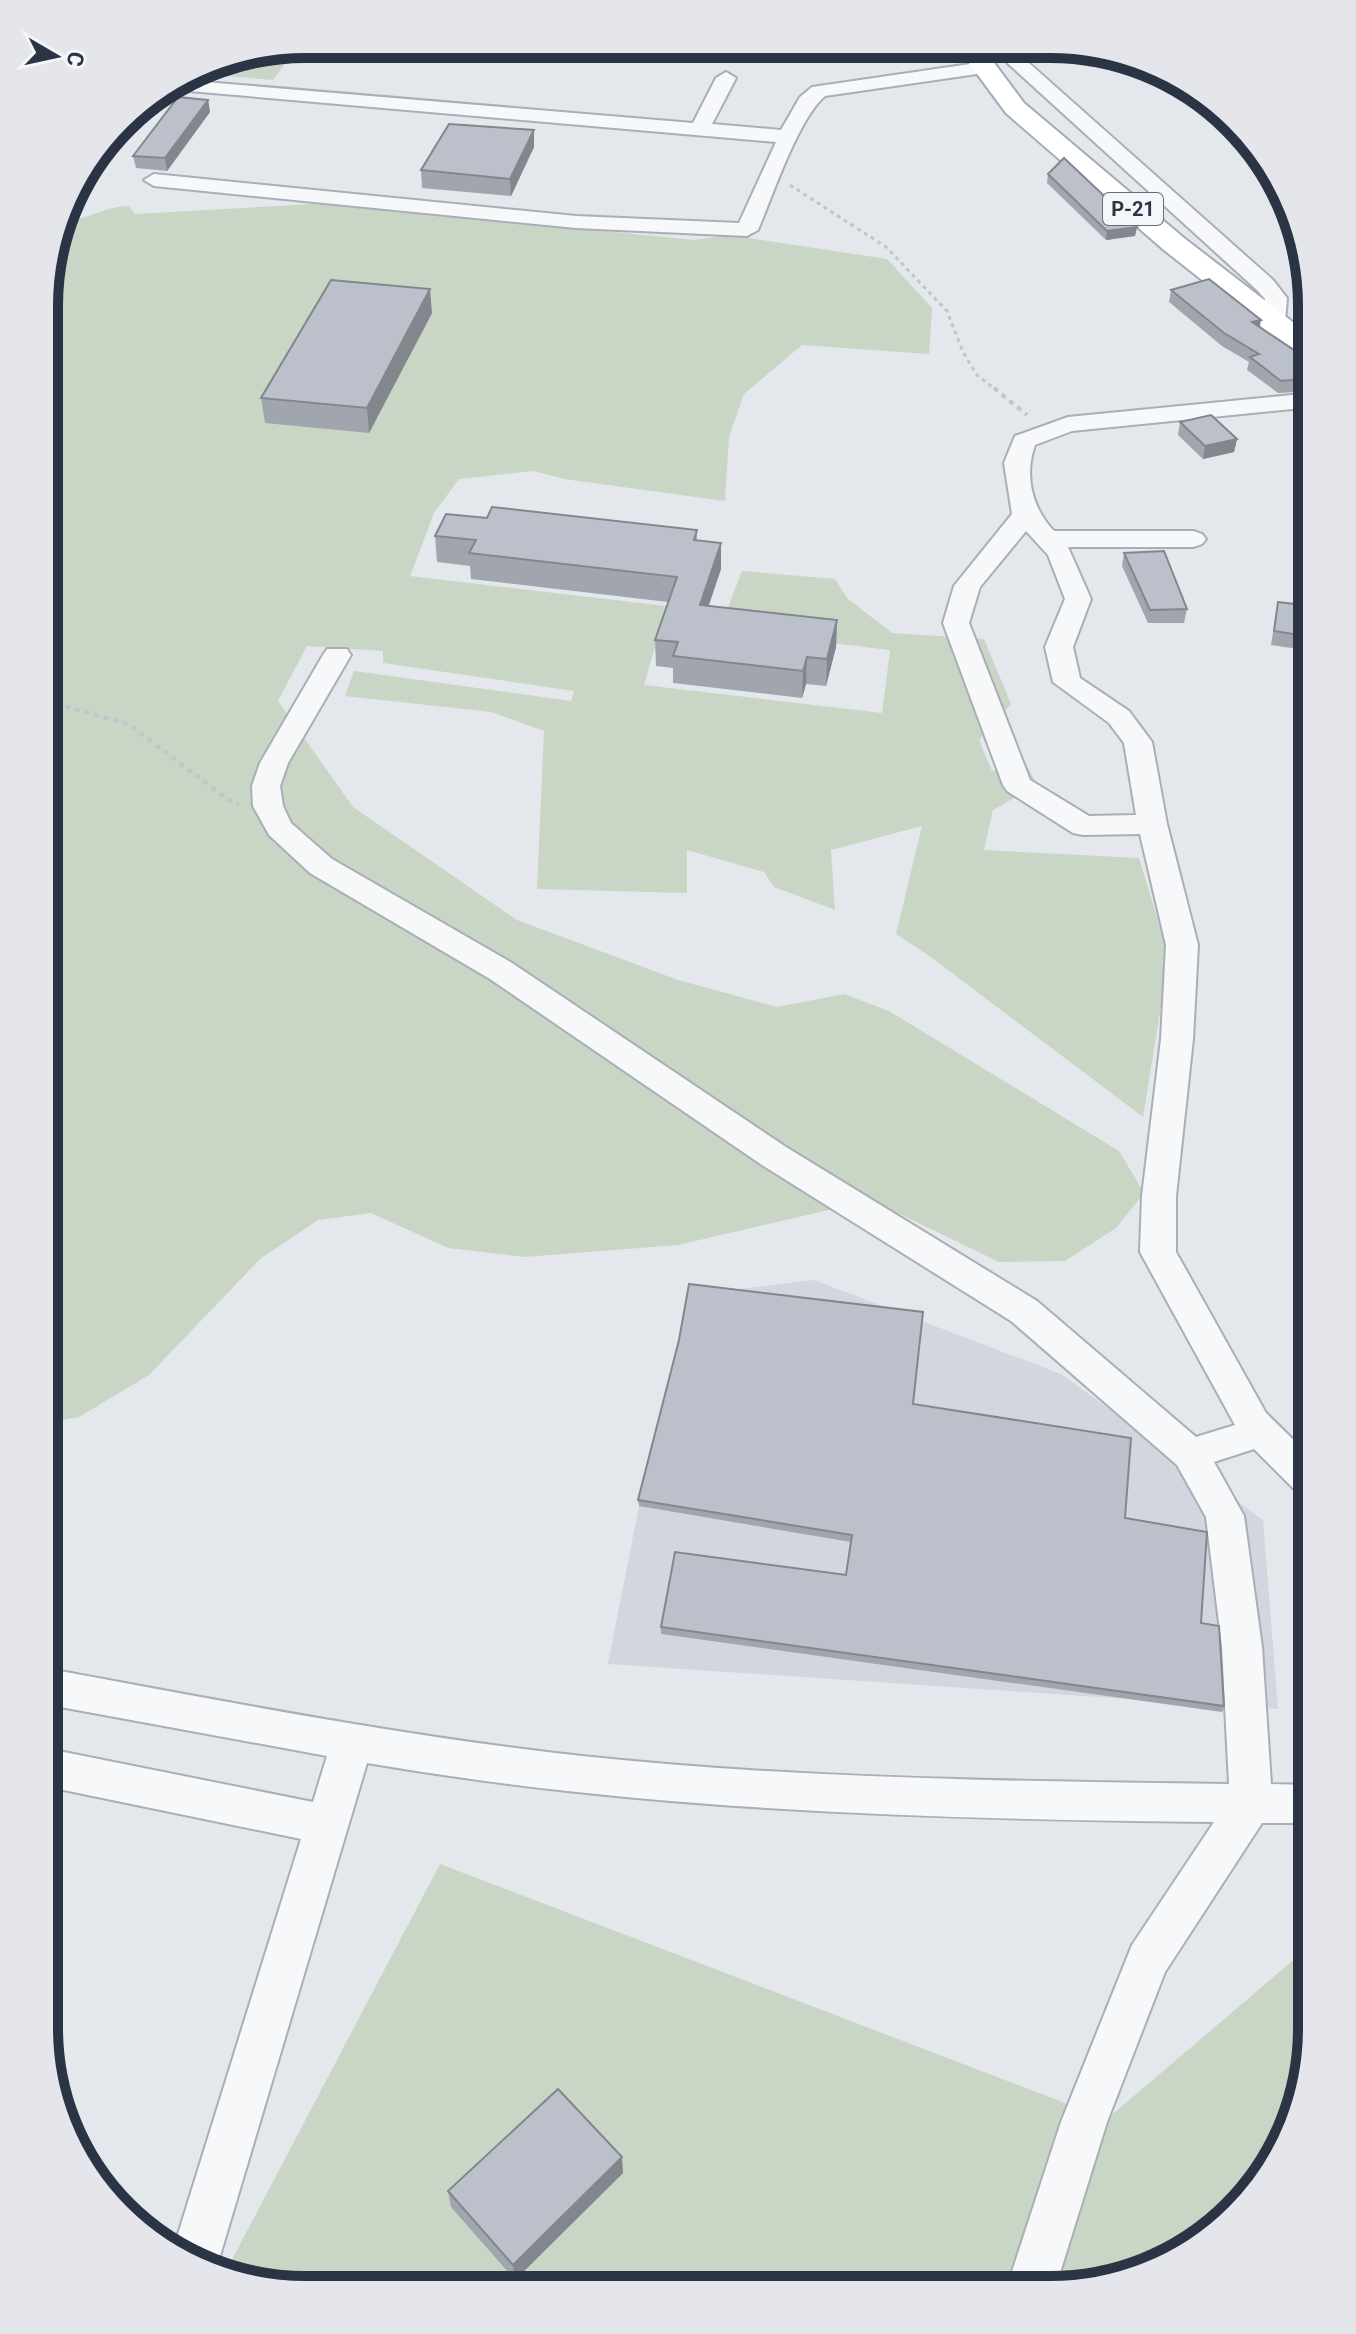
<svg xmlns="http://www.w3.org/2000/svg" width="1356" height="2334" font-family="Roboto,sans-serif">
	<rect width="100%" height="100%" fill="#e4e7ec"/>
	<!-- built -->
	<polygon fill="#d2d6de" points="814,1280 1061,1374 1263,1520 1278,1709 608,1664 639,1506 697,1294"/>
	<!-- green -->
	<g fill="#c9d6c5" fill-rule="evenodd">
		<polygon points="306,44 494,45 293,53 273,80 191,73 206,64"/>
		<path d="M653,46L796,47C772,61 673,64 653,46Z"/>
		<path d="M329,203L694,240L729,235L887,259L932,308L929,354L802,345L744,394L729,437L725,501L564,479L534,471L459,479L434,513L410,576L726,613L742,571L835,579L847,598L892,633L984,639L1011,704L979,740L992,771L1027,766L1037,785L993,810L984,850L1139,858L1169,957L1143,1117L928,955L896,934L922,826L831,850L835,910L774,887L764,872L687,850V893L537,889L544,731L491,712L345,696L354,671L571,701L574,691L383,663V651L307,646L278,701L353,807L517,920L678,980L777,1007L844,994L889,1011L1119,1151L1144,1193L1116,1228L1065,1261L999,1262L871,1200L678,1245L524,1257L448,1248L371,1213L318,1220L260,1259L149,1375L79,1417L45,1423L46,272L62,221C86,221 105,206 129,206L135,214ZM662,623L890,650L882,713L644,685Z"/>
		<polygon points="440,1864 1107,2119 1311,1945 1311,2046 1292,2128 1258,2187 1209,2236 1135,2276 1050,2290 271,2288 227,2269"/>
	</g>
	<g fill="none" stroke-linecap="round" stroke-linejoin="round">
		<!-- minor casing -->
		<g stroke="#a9aeb7" stroke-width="4">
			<g id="minor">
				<polygon points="991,48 1012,48 1273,280 1287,298 1285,322 1282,327 1266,327 1263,322 1265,299 1257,290"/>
				<path d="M984,62L991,64L994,68L991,72L825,96C798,119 773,195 758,230L747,236L576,228L154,186L144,180L154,174L576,216L739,223L776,142L166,89L181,80L693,123L716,78L726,72L736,78L712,124L781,130L800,97L812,87Z"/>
				<path d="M1312,393V407L1072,431L1035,445C1024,476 1032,508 1054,531H1193L1202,534L1206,539L1202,544L1193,547H1068L1091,599L1073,647L1080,678L1129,711L1152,742L1167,824L1198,945L1193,1039L1176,1196V1252L1266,1413L1312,1458V1499L1299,1494L1254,1449L1214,1462L1244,1516L1262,1647L1271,1784L1311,1785V1823H1262L1165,1972L1107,2122L1055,2289L1006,2290L1061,2122L1132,1945L1214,1822C930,1819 647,1811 367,1763L220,2256L217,2265L174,2247L301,1839L44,1786V1748L313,1802L327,1756L44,1704V1668C223,1701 401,1736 582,1756C797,1779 1013,1781 1229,1784L1222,1647L1206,1517L1177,1465L1011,1321L762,1165L490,979L310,873L269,835L253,806L252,786L260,763L323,655L327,649H347L351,655L288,763L280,786L283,806L291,823L332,859L512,963L786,1147L1037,1301L1196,1437L1235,1425L1140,1252L1142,1196L1161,1039L1166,945L1140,834L1083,835L1073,833L1007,791L1003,785L943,623L954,586L1012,514L1004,463L1015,436L1068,417ZM1026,531L1048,555L1065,599L1045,647L1053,682L1109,723L1124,743L1136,815L1089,816L1030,780L969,623L980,587Z"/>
			</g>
		</g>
		<!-- major casing -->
		<g stroke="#a3abb8" stroke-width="4">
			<polygon id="major" points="958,48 983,48 1024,103 1184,238 1312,337 1312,361 1301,358 1164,250 1006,113"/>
		</g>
		<!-- path-far1 -->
		<g stroke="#c2c5cb" stroke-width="3" stroke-dasharray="4 4" stroke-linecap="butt">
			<polyline points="260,53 311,57 549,46"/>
			<polyline points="790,185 886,247 947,311 963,352 977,375 996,390"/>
		</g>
		<!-- path -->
		<g stroke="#c2c5cb" stroke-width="4" stroke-dasharray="5 5" stroke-linecap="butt">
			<polyline points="994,388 1027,415"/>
			<polyline points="46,701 128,724 230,801 239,804"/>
		</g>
		<!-- minor -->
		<use href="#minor" fill="#f7f8fa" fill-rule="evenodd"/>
		<!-- major -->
		<use href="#major" fill="#fff" fill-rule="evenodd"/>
	</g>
	<!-- wall -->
	<g fill="#a1a5ae">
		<polygon points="208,100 210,112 167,171 136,168 133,156"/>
		<polygon points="534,147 511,196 422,188 421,170"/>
		<polygon points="1048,174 1137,227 1135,236 1106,240 1047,183"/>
		<polygon points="1171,290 1260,327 1312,362 1312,391 1278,393 1247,370 1249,362 1222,346 1169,302"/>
		<polygon points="432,313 369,433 265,423 261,398"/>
		<polygon points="1312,397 1312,416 1309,416 1302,411 1305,398"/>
		<polygon points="1180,422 1237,439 1234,452 1203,459 1178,435"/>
		<polygon points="487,518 697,530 697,540 721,569 708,606 837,620 836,647 826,686 806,684 802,698 673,683 673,668 656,666 655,640 668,602 471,579 470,566 437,562 435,536"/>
		<polygon points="1124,553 1187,609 1184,623 1148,623 1122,566"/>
		<polygon points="1278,602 1312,606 1312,651 1271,645"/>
		<polygon points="1310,1141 1312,1141 1312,1202 1308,1201 1306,1155"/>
		<polygon points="913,1404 1125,1518 1201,1623 1224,1706 1222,1712 661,1634 661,1627 846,1575 851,1542 639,1506 638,1500"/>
		<polygon points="623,2173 515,2280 451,2207 448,2191"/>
	</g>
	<!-- shaded-wall -->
	<g fill="#83868d">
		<polygon points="208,100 210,112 167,171 165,158"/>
		<polygon points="534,130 534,147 511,196 510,179"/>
		<polygon points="1137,227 1135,236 1106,240 1107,231"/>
		<polygon points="430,289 432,313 369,433 367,408"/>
		<polygon points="1261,320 1259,332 1252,322"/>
		<polygon points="1311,403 1312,416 1309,416"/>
		<polygon points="1237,439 1234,452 1203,459 1205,446"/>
		<polygon points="721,543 721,569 700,632 700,605"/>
		<polygon points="837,620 836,647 826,686 827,659"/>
		<polygon points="807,657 806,684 802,698 803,671"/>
		<polygon points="622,2157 623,2173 515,2280 513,2265"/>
	</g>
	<!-- building -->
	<g fill="#bbc0ca" stroke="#83868d" stroke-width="2">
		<polygon points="178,97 208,100 165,158 133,156"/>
		<polygon points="449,124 534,130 510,179 421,170"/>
		<polygon points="1064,158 1137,227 1107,231 1048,174"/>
		<polygon points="1209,279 1261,320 1252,322 1312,362 1312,378 1281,381 1250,357 1259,354 1224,333 1171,290"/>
		<polygon points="331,280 430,289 367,408 261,398"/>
		<polygon points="1312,397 1311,403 1305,398"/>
		<polygon points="1211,415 1237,439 1205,446 1180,422"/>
		<polygon points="492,507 697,530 694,540 721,543 700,605 837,620 827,659 807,657 803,671 673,656 678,642 655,640 677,577 469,553 476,540 435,536 446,514 487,518"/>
		<polygon points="1164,551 1187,609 1150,610 1124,553"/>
		<polygon points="1278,602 1312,606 1312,637 1274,631"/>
		<polygon points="1310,1141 1312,1141 1312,1186"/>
		<polygon points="689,1284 923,1312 913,1404 1131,1438 1125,1518 1207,1532 1201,1623 1219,1626 1224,1706 661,1627 675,1552 846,1575 852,1535 638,1500 679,1340"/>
		<polygon points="558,2089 622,2157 513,2265 448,2191"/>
	</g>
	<g text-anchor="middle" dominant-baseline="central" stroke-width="6" stroke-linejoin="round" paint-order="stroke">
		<!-- shield labels -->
		<rect fill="#f4f6f9" stroke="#676e7b" stroke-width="2" x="1103" y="193" width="60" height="32" rx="6"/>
		<g font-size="20" font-weight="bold" fill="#2b3445">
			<text x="1133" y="209">Р-21</text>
		</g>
	</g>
	<!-- crop -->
	<path d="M0 0H1356V2334H0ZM306 58H1050A248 248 0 0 1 1298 306V2028A248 248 0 0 1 1050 2276H306A248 248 0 0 1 58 2028V306A248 248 0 0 1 306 58Z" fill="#e4e6eb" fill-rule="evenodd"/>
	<path fill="none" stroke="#2b3445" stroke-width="10" d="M306 58H1050A248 248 0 0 1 1298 306V2028A248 248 0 0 1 1050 2276H306A248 248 0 0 1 58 2028V306A248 248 0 0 1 306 58Z"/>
	<!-- north arrow -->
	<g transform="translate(56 56) rotate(99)" stroke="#f4f6f9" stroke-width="6" paint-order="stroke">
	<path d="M0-6L14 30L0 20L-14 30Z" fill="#2b3445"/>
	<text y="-12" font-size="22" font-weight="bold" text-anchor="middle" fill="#2b3445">С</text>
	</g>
</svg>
